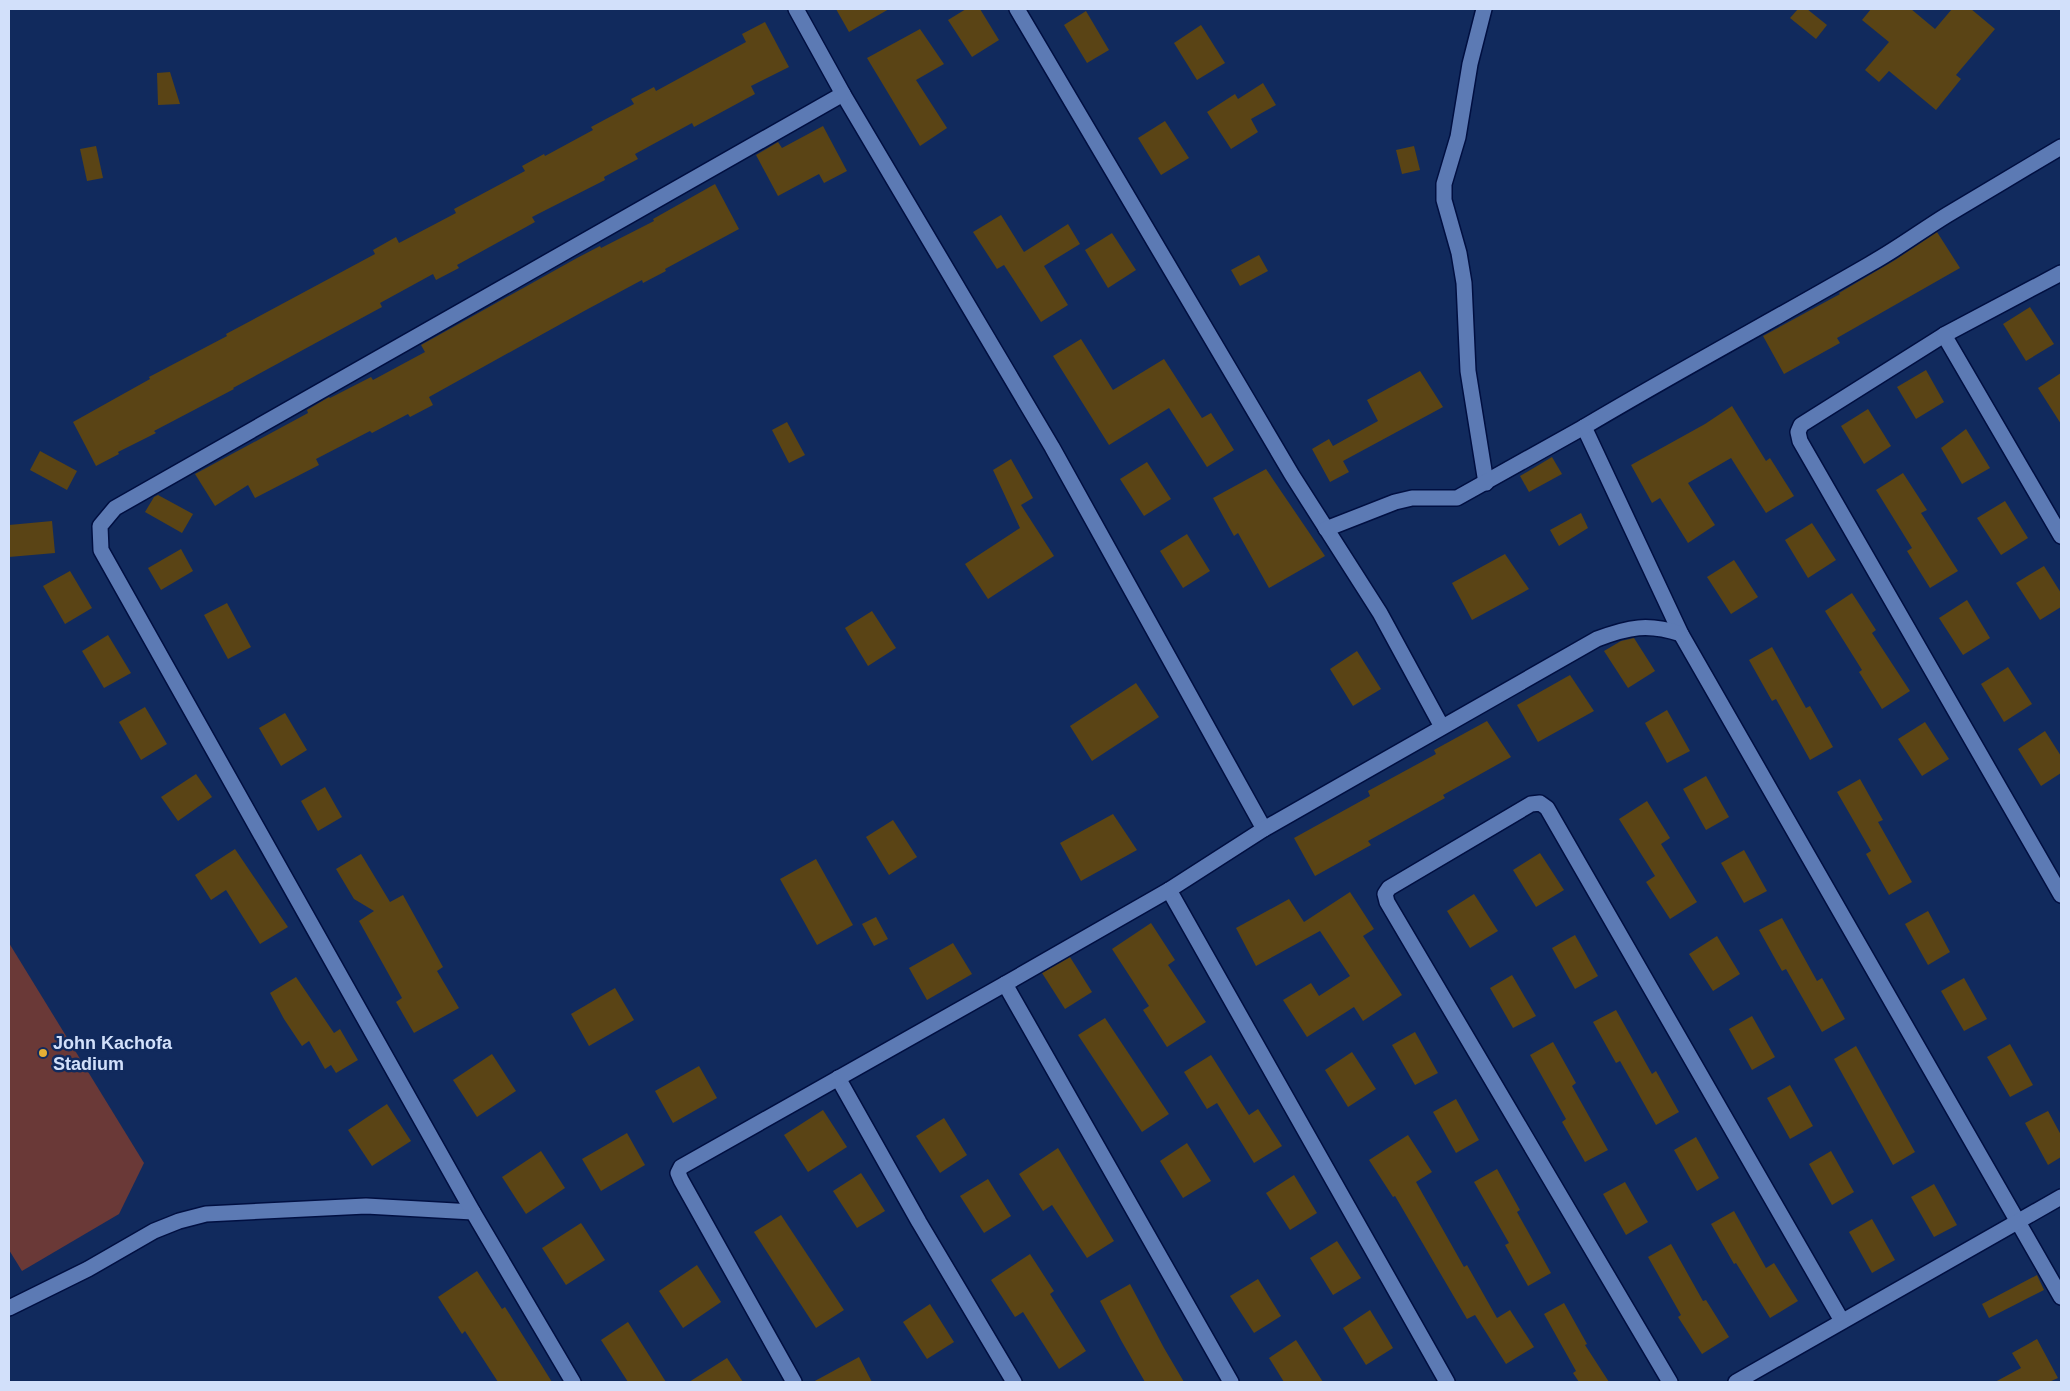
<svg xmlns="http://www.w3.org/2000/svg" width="2070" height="1391" font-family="Arial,sans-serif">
	<rect width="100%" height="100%" fill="#112a5d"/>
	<!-- green -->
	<polygon fill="#6a3937" points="9,943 144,1163 119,1214 22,1271 9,1250"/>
	<!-- building -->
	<g fill="#5a4415">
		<polygon points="836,9 889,9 849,32"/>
		<polygon points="966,9 980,9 999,40 972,57 948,20"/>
		<polygon points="1798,9 1807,9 1827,25 1816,39 1790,18"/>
		<polygon points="1871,9 1911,9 1935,29 1952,9 1971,9 1995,29 1956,75 1961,79 1936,110 1889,71 1879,82 1865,70 1889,42 1862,20"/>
		<polygon points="1086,11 1109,50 1087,63 1064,25"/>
		<polygon points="765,22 789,67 751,86 755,94 694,127 692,123 635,154 638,159 604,177 605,180 532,217 535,222 457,265 459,268 436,280 433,274 380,303 382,307 233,388 234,389 154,431 156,433 118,452 119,454 96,466 73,422 150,379 149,377 227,336 226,334 375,254 373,250 396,237 399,243 456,213 454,209 525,171 522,166 544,154 545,156 593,130 591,127 634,104 631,99 654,87 656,91 746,42 742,34"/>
		<polygon points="1201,25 1225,63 1197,80 1174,43"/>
		<polygon points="920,29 944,64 916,80 947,128 920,146 867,58"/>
		<polygon points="170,72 180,104 158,105 157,73"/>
		<polygon points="1263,83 1276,105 1251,119 1258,132 1231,149 1207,112 1235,94 1238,99"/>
		<polygon points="1165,121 1189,158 1161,175 1138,138"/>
		<polygon points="823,126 847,171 824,183 819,174 778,196 756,155 778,142 782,148"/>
		<polygon points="96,146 103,178 87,181 80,149"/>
		<polygon points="1414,146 1420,170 1402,174 1396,150"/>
		<polygon points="715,184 739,229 665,269 666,271 643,283 642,280 586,310 429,397 433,405 410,417 408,414 372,433 370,431 316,459 319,465 255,498 248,485 215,506 195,474 308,413 307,410 329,397 330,398 371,377 373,380 425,352 421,345 577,258 600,246 601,248 654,221 653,219"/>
		<polygon points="1001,215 1024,252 1068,224 1080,244 1044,266 1068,305 1041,322 1004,265 997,269 973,232"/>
		<polygon points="1937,232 1960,268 1837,338 1840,343 1784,374 1763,336 1840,294 1839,293 1895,260"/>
		<polygon points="1112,233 1136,270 1108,288 1085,250"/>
		<polygon points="1259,255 1268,271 1240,286 1231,270"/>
		<polygon points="2030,307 2054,344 2026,361 2003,324"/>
		<polygon points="1081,339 1113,390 1164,359 1202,418 1211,413 1234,450 1207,467 1169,408 1109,445 1053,356"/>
		<polygon points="1926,370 1944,402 1916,419 1897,387"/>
		<polygon points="1420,371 1443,407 1343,461 1349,472 1330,482 1312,449 1329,439 1333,446 1378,421 1367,400"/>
		<polygon points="2061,373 2061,424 2038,388"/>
		<polygon points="1732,406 1766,461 1770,458 1794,496 1766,513 1731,458 1688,483 1715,525 1688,543 1660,498 1652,503 1631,465 1705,424"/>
		<polygon points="1868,409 1891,446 1864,464 1841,426"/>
		<polygon points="787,422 805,455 789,463 772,430"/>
		<polygon points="1966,429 1990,468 1962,484 1941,448"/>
		<polygon points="40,451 77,471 67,490 30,470"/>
		<polygon points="1552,457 1562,474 1529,492 1520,476"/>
		<polygon points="1011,459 1033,498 1021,505 1054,556 988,599 965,564 1020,528 993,470"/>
		<polygon points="1147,462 1171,499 1144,516 1120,479"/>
		<polygon points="1266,469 1325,556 1269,588 1238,533 1234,536 1213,498"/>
		<polygon points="1903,473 1927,510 1921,513 1958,571 1930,588 1907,551 1912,548 1876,490"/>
		<polygon points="158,495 193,514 182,533 145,512 154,497"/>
		<polygon points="2005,501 2028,538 2001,555 1977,518"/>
		<polygon points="1581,513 1588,528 1559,546 1550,530"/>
		<polygon points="52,521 55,553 9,557 9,525"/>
		<polygon points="1812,523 1836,560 1808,578 1785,540"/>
		<polygon points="1187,534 1210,571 1183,588 1160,551"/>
		<polygon points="181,549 193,571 161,590 148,568"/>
		<polygon points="1505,554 1529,589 1472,620 1452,583"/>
		<polygon points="1734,560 1758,597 1731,614 1707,577"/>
		<polygon points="2044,566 2061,593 2061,607 2040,620 2016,583"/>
		<polygon points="70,571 92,608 65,624 43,586"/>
		<polygon points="1852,593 1876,630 1872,633 1910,691 1882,709 1859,672 1862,670 1825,611"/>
		<polygon points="1967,600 1990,638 1963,655 1939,618"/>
		<polygon points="227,603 251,647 228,659 204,615"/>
		<polygon points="872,611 896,648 868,666 845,628"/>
		<polygon points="108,635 131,673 104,688 82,651"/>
		<polygon points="1634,638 1655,671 1628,688 1604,651 1621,641"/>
		<polygon points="1772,647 1806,708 1810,706 1833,747 1810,760 1776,699 1772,701 1749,660"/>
		<polygon points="1357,651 1381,689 1353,706 1330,669"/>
		<polygon points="2008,667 2032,704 2004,722 1981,684"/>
		<polygon points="1570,675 1594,711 1538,742 1517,705"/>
		<polygon points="1136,683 1159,717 1092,761 1070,726"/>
		<polygon points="145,707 167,744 141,760 119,722"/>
		<polygon points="1667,710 1690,751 1667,763 1645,723"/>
		<polygon points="285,713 307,750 281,766 259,728"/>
		<polygon points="1487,721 1511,757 1443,795 1445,798 1368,841 1371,845 1315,876 1294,838 1370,796 1368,791 1436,754 1434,750"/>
		<polygon points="1925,722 1949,759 1922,776 1898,739"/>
		<polygon points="2045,731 2061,756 2061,773 2041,786 2018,749"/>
		<polygon points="196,774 212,797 178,821 161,797"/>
		<polygon points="1706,776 1729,817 1706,830 1683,789"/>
		<polygon points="1860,779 1883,820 1878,822 1912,882 1889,895 1866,854 1871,851 1837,792"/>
		<polygon points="325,787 342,817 318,831 301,801"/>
		<polygon points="1647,801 1670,838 1661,844 1697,902 1670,919 1646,882 1655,876 1619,819"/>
		<polygon points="1113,814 1137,850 1081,881 1060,843"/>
		<polygon points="893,820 917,857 889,875 866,837"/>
		<polygon points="235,849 288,927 260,944 226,890 211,900 195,875"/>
		<polygon points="1744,850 1767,891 1744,903 1721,863"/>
		<polygon points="1540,853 1564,890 1536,907 1513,870"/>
		<polygon points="361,854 390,902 403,895 443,967 437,971 459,1008 414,1033 396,1002 402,998 359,921 374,911 354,899 336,869"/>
		<polygon points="816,859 853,925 817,945 780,879"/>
		<polygon points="1350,892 1374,929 1363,936 1402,995 1363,1021 1354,1007 1307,1037 1283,1000 1311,983 1319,996 1350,976 1320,931 1256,966 1236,928 1289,899 1304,922"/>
		<polygon points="1474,894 1498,931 1470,948 1447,911"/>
		<polygon points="1928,911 1950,952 1928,965 1905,924"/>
		<polygon points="876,917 888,939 874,946 862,924"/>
		<polygon points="1782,918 1817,981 1822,978 1845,1019 1822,1032 1786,969 1782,971 1759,930"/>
		<polygon points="1151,923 1175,960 1168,965 1206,1022 1167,1047 1143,1010 1149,1006 1112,949"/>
		<polygon points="1575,935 1598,976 1575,989 1552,948"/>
		<polygon points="1717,936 1740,974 1713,991 1689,954"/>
		<polygon points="953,943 972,974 927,1000 909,968"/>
		<polygon points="1070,957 1092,992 1065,1009 1042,973"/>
		<polygon points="1512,975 1536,1016 1513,1028 1490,988"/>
		<polygon points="296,977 334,1033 340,1029 358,1060 336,1073 331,1065 325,1069 309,1041 302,1046 284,1019 270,993"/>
		<polygon points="1964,978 1987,1019 1964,1031 1941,991"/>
		<polygon points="615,988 634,1020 589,1046 571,1014"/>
		<polygon points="1616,1010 1652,1074 1656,1071 1679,1112 1656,1125 1620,1061 1616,1063 1593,1022"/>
		<polygon points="1752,1016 1775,1057 1752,1070 1729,1029"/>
		<polygon points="1105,1018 1169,1114 1142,1132 1078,1035"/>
		<polygon points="1415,1032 1438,1073 1415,1085 1392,1045"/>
		<polygon points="1553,1042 1576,1083 1572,1086 1608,1150 1585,1162 1562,1122 1566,1119 1530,1055"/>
		<polygon points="2010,1044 2033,1085 2010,1097 1987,1057"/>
		<polygon points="1856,1046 1915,1152 1893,1165 1834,1059"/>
		<polygon points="1352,1052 1376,1089 1348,1107 1325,1070"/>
		<polygon points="492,1054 516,1091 477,1117 453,1080"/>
		<polygon points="1211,1055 1249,1115 1258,1109 1282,1146 1254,1163 1217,1103 1207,1109 1184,1072"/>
		<polygon points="699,1066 717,1098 673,1123 655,1091"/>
		<polygon points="1790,1085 1813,1126 1790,1139 1767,1098"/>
		<polygon points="1456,1099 1479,1140 1456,1153 1433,1112"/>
		<polygon points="387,1104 411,1141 372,1166 348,1130"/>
		<polygon points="823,1110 847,1147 808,1172 784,1135"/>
		<polygon points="2048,1111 2061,1135 2061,1157 2048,1165 2025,1123"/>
		<polygon points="944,1118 967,1155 940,1173 916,1136"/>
		<polygon points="627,1133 645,1165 601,1191 582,1159"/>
		<polygon points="1408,1135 1432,1172 1416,1182 1464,1267 1467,1265 1497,1318 1510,1310 1534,1347 1506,1364 1475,1315 1467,1319 1395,1196 1393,1197 1369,1160"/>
		<polygon points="1696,1137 1719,1178 1697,1191 1674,1150"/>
		<polygon points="1187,1143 1211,1181 1183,1198 1160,1161"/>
		<polygon points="1058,1148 1114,1241 1087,1258 1052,1205 1043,1211 1019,1174"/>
		<polygon points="541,1151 565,1188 526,1214 502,1177"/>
		<polygon points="1831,1151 1854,1192 1832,1205 1809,1164"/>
		<polygon points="1497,1169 1520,1210 1517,1212 1551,1273 1528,1286 1505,1245 1509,1243 1474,1182"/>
		<polygon points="861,1173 885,1211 857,1228 833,1191"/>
		<polygon points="1294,1175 1317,1213 1290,1230 1266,1193"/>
		<polygon points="988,1179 1011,1216 984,1233 960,1196"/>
		<polygon points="1625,1182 1648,1222 1626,1235 1603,1194"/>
		<polygon points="1934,1184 1957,1225 1934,1237 1911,1197"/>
		<polygon points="1734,1211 1766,1268 1774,1263 1798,1301 1770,1318 1736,1263 1734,1264 1711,1224"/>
		<polygon points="781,1215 844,1310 816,1328 754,1232"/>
		<polygon points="1872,1219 1895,1260 1872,1273 1849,1232"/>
		<polygon points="581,1223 605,1260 566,1285 542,1248"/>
		<polygon points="1337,1241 1361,1278 1333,1295 1310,1258"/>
		<polygon points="1671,1244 1703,1301 1706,1300 1729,1337 1702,1354 1678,1317 1681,1315 1648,1257"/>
		<polygon points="1030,1254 1054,1291 1050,1294 1086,1351 1059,1369 1023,1312 1015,1317 991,1280"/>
		<polygon points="697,1265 721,1302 683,1328 659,1291"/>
		<polygon points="477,1271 502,1309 505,1307 552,1382 498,1382 465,1331 462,1334 438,1297"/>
		<polygon points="2037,1275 2044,1290 1989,1318 1982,1304"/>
		<polygon points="1258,1279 1281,1316 1254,1333 1230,1296"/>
		<polygon points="1130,1284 1164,1348 1184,1382 1145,1382 1122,1342 1100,1301"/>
		<polygon points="1564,1303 1587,1344 1585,1345 1609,1382 1579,1382 1573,1373 1576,1371 1544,1314"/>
		<polygon points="930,1304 954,1342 927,1359 903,1322"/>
		<polygon points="1370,1310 1393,1348 1366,1365 1343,1328"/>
		<polygon points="628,1322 666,1382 628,1382 601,1340"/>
		<polygon points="2037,1339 2058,1378 2049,1382 1995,1382 2021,1368 2012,1353"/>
		<polygon points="1296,1340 1323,1382 1284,1382 1269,1358"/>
		<polygon points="859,1357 872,1382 813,1382"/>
		<polygon points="727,1358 743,1382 689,1382"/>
	</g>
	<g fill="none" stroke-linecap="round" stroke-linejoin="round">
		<!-- street casing -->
		<g stroke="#000f41" stroke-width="18">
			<g id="street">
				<polyline points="796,9 843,94 1052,447 1264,829"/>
				<polyline points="1017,9 1292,475 1380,613 1442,727"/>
				<polyline points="1484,9 1470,64 1458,137 1444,184 1444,200 1459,253 1464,283 1468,371 1486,483"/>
				<path d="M2061,147C2023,170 1985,192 1947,215C1921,231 1897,249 1870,264C1775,319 1678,371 1584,427L1681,634L2061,1297"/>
				<polyline points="2061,273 1944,335 1801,425 1798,432 1800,441 2061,895"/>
				<polyline points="1944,335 2061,536"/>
				<polyline points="1326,529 1395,502 1412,498 1457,498 1584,427"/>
				<polyline points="1169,890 1447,1382"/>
				<polyline points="838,1078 919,1222 1014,1382"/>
				<polyline points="9,1308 88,1269 154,1231 179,1221 206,1214 366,1206 473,1212"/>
				<polyline points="573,1382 473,1212 101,550 100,526 115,508 843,94"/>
				<polyline points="794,1382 681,1180 678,1173 681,1167 1005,984"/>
				<path d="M1231,1382L1005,984L1169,890L1264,829L1597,639C1629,627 1648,623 1681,634"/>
				<polyline points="1670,1382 1387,902 1385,894 1389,888 1531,804 1540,803 1547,808 1842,1321"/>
				<polyline points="1736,1382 2061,1197"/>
			</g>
		</g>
		<!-- street -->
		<use href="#street" stroke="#5c7ab4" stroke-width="15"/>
	</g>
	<!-- markers -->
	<circle fill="#e4ae35" stroke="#112a5d" stroke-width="2" cx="43" cy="1053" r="5"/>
	<g text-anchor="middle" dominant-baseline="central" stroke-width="5" stroke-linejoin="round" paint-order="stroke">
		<!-- poi labels -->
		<g font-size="18" font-weight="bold" fill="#d2e0fa" stroke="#112a5d" text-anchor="start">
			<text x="53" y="1043">John Kachofa<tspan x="53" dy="21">Stadium</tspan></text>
		</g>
	</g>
	<!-- border -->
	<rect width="2070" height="1391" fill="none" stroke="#d2e0fa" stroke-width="20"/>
</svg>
